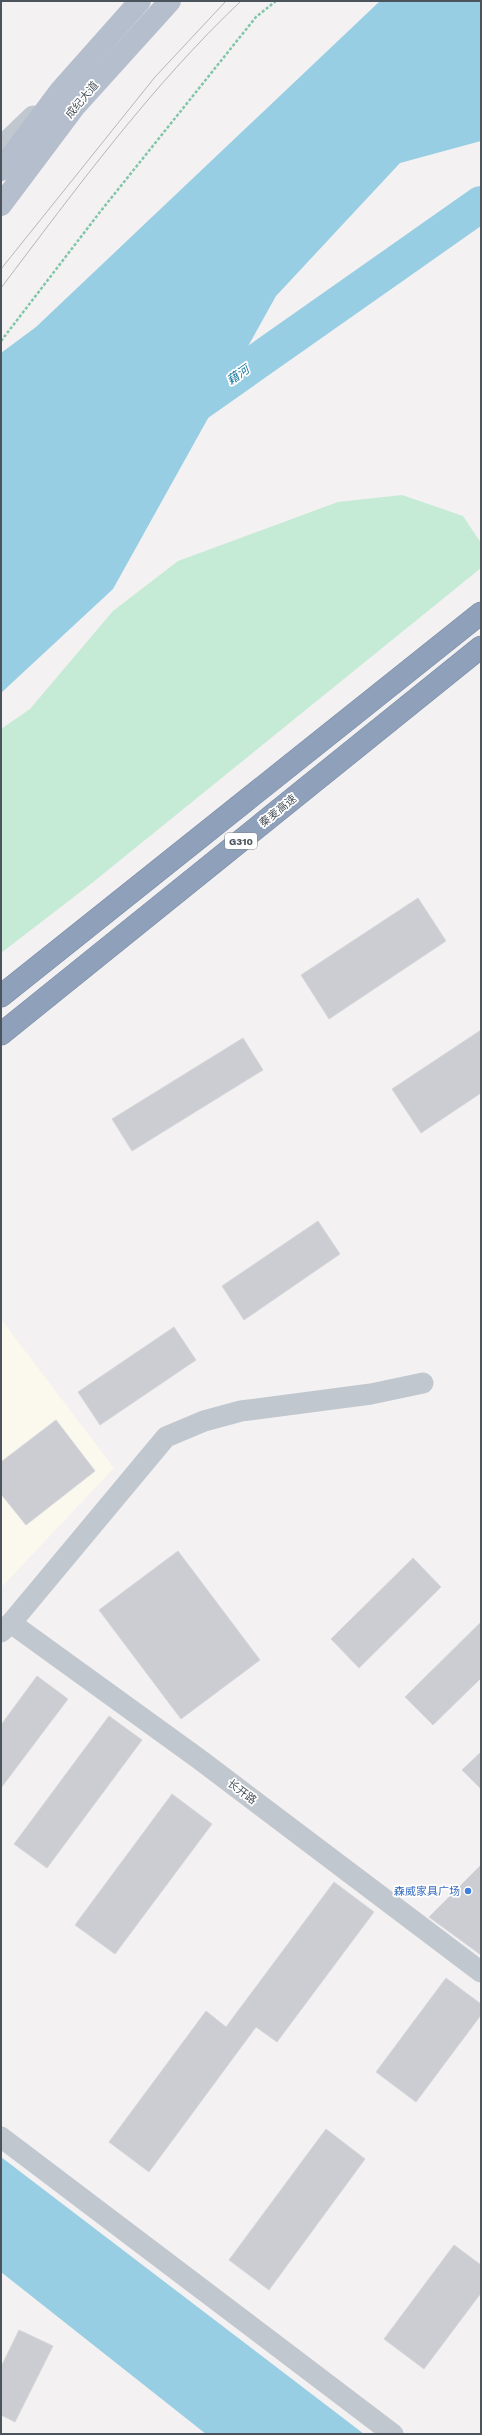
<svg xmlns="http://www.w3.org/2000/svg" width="482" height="2435" font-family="'Work Sans','Noto Sans SC',sans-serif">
	<rect width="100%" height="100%" fill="#f3f1f1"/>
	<!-- commercial -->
	<polygon fill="#fbf8ed" points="1,1319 114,1468 1,1588"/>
	<!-- green -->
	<polygon fill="#c5ebd6" points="402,495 463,516 481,543 481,568 92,883 1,953 1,729 30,709 113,611 178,561 338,502"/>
	<!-- water -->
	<g fill="#97cee3">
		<polygon points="380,1 481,1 481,141 400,163 276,296 113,589 1,693 1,353 36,327"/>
		<polygon points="1,2157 364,2434 206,2434 1,2272"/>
	</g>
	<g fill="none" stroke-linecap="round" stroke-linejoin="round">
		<!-- river -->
		<polyline stroke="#97cee3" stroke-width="36" points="188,410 481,204"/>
	</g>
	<!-- building -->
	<g fill="#cbcdd3" stroke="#d6d7db">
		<polygon points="418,898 446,941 329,1019 301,975"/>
		<polygon points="481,1030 481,1093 421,1133 392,1089"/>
		<polygon points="243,1038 263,1070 132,1151 112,1119"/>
		<polygon points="318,1221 340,1254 244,1320 222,1286"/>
		<polygon points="174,1327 196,1360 100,1425 78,1392"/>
		<polygon points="56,1420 95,1471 26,1525 1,1494 1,1462"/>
		<polygon points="178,1551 260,1660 181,1719 99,1610"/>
		<polygon points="413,1558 441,1587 359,1668 331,1639"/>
		<polygon points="481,1622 481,1678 433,1725 405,1697"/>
		<polygon points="37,1676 68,1699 1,1788 1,1725"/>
		<polygon points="109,1716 142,1740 47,1868 14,1844"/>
		<polygon points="481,1752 481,1789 462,1770"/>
		<polygon points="172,1794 212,1824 115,1954 75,1925"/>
		<polygon points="481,1865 481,1955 429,1917"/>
		<polygon points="334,1882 374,1912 277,2042 256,2027 149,2172 109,2142 206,2011 226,2027"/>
		<polygon points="446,1978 481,2004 481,2015 416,2102 376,2072"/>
		<polygon points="326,2129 365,2159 269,2290 229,2260"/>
		<polygon points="454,2245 481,2265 481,2293 424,2369 384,2339"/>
		<polygon points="19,2330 53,2346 15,2422 1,2415 1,2367"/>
	</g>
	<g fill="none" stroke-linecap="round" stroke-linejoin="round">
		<!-- highway casing -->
		<g stroke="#798ba5" stroke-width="23">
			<g id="highway">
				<polyline points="1,996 481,613"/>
				<polyline points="1,1034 481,647"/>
			</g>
		</g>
		<!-- path -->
		<polyline stroke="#80c6a8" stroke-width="2.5" stroke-dasharray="3 2" stroke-linecap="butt" points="1,341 100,212 256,17 276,1"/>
		<!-- minor -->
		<g stroke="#c1c7ce" stroke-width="21">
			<polyline points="1,147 33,116"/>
			<polyline points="11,1623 166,1437 204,1421 241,1411 371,1394 423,1383"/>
			<polyline points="1,1632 11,1623 199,1759 481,1972"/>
			<polyline points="1,2137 393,2434"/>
		</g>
		<!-- major -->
		<g stroke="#b4becc" stroke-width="22">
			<polyline points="1,170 60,91 140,1"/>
			<polyline points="1,205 76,105 170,1"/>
		</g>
		<!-- highway -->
		<use href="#highway" stroke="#8ea0ba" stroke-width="22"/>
		<!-- tram -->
		<g stroke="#b4b6ba" stroke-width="1">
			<polyline points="1,269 155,77 226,1"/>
			<path d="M1,288C76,189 151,86 241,1"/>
		</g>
	</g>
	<!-- markers -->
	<circle fill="#3f7fe0" stroke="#fff" stroke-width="1.5" cx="468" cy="1891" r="4"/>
	<g text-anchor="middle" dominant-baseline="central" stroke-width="3.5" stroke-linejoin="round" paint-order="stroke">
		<!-- shield labels -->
		<rect fill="#fff" stroke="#81878d" stroke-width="1" x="225" y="833" width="32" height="16" rx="3"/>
		<g font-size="10" font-weight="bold" fill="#4b535c">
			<text x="241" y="841">G310</text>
		</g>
		<!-- street labels -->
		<g font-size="11" fill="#4b535c" stroke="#fff">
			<text transform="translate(82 100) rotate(-50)">成纪大道</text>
			<text transform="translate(278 811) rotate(-39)">秦麦高速</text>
			<text transform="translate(242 1792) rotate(37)">长开路</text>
		</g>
		<!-- shop labels -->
		<g font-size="11" fill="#366cbe" stroke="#fff" text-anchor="end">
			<text x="460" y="1891">森威家具广场</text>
		</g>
		<!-- water labels -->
		<g font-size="12" font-style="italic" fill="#1c7a9e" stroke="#fff">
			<text transform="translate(238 375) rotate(-35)">藉河</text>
		</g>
	</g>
	<!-- border -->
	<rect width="482" height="2435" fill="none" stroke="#4b535c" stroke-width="4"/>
</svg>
